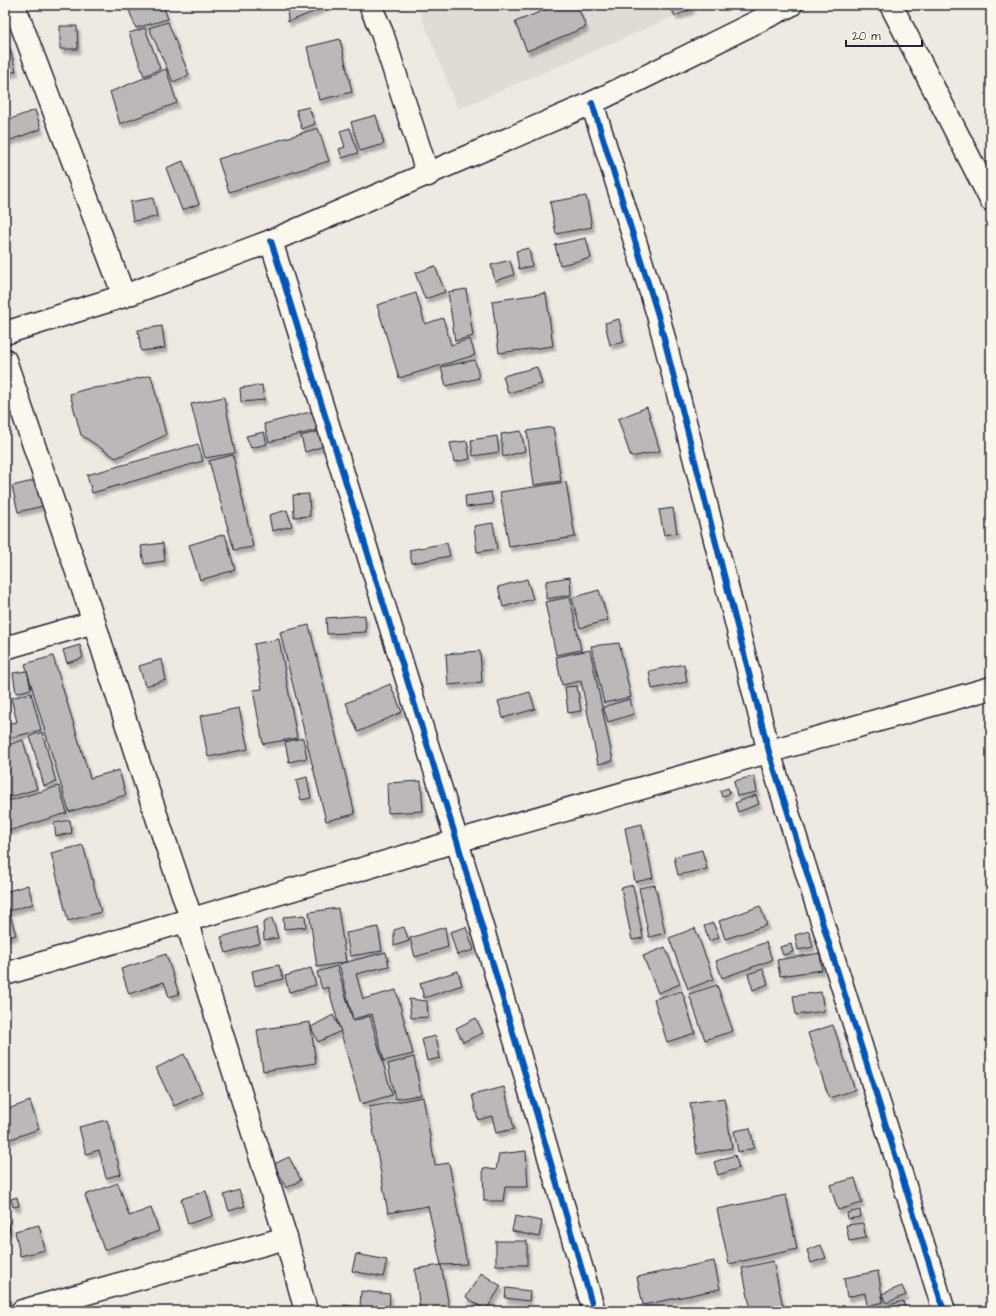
<svg xmlns="http://www.w3.org/2000/svg" width="996" height="1316" font-family="'Architects Daughter',sans-serif">
	<defs>
		<filter id="shadow"><feDropShadow dx="2.5" dy="4.5" stdDeviation="1" flood-color="#0004"/></filter>
	</defs>
	<rect width="100%" height="100%" fill="#eeeae2"/>
	<filter id="ink" filterUnits="userSpaceOnUse"><feTurbulence type="fractalNoise" baseFrequency=".025" numOctaves="2"/><feDisplacementMap in="SourceGraphic" scale="8" xChannelSelector="R" yChannelSelector="G"/><feConvolveMatrix kernelMatrix="1 2 1 2 8 2 1 2 1" color-interpolation-filters="sRGB"/></filter>
	<g filter="url(#ink)">
		<!-- built -->
		<polygon fill="#dfdbd5" points="417,5 701,5 458,109"/>
		<!-- building -->
		<g fill="#bcb8b8" stroke="#22223b" filter="url(#shadow)">
			<polygon points="127,5 163,5 168,19 136,28"/>
			<polygon points="287,5 322,5 323,8 288,22"/>
			<polygon points="557,5 577,5 586,27 527,51 515,22"/>
			<polygon points="670,5 691,5 692,9 675,16"/>
			<polygon points="168,22 189,75 173,82 149,28"/>
			<polygon points="60,26 77,26 78,49 60,49"/>
			<polygon points="145,28 160,69 144,76 129,33"/>
			<polygon points="340,39 352,92 319,100 307,47"/>
			<polygon points="9,45 16,71 5,75 5,46"/>
			<polygon points="166,69 177,103 120,124 110,92"/>
			<polygon points="309,107 315,124 302,129 296,110"/>
			<polygon points="35,110 41,129 5,142 5,121"/>
			<polygon points="376,115 384,144 360,151 351,122"/>
			<polygon points="318,128 329,161 229,192 218,159"/>
			<polygon points="350,128 358,153 342,158 339,149 345,147 340,131"/>
			<polygon points="183,161 199,204 182,210 166,168"/>
			<polygon points="586,196 592,227 556,234 550,202"/>
			<polygon points="153,198 157,217 133,221 130,202"/>
			<polygon points="586,238 591,258 560,265 555,245"/>
			<polygon points="529,248 532,266 519,269 516,251"/>
			<polygon points="510,260 514,275 495,281 491,265"/>
			<polygon points="435,266 445,292 425,299 415,273"/>
			<polygon points="466,289 473,336 455,341 448,292"/>
			<polygon points="416,293 425,324 443,318 451,345 470,339 475,355 399,378 377,305"/>
			<polygon points="546,293 553,346 499,353 492,301"/>
			<polygon points="619,319 624,342 610,345 605,323"/>
			<polygon points="162,326 165,348 141,351 138,330"/>
			<polygon points="475,360 479,378 446,386 441,367"/>
			<polygon points="537,367 542,384 508,393 503,376"/>
			<polygon points="151,375 166,435 116,458 81,435 70,394 86,389 109,386"/>
			<polygon points="262,385 264,400 241,402 240,388"/>
			<polygon points="224,397 235,453 205,458 191,404"/>
			<polygon points="647,407 660,451 631,457 618,419"/>
			<polygon points="314,411 318,430 269,442 264,424"/>
			<polygon points="553,427 561,481 534,485 527,431"/>
			<polygon points="320,431 324,446 305,452 301,436"/>
			<polygon points="521,431 525,451 503,457 501,434"/>
			<polygon points="264,432 267,444 251,448 246,436"/>
			<polygon points="497,436 499,452 473,456 471,440"/>
			<polygon points="467,441 470,459 454,462 450,443"/>
			<polygon points="198,444 203,461 92,493 87,475"/>
			<polygon points="233,455 253,547 234,550 209,461"/>
			<polygon points="37,480 43,506 18,512 12,486"/>
			<polygon points="566,482 575,537 509,547 500,492"/>
			<polygon points="491,492 493,504 466,507 465,496"/>
			<polygon points="309,494 310,516 294,517 293,495"/>
			<polygon points="673,508 677,533 664,535 659,510"/>
			<polygon points="287,510 292,526 272,531 269,515"/>
			<polygon points="493,523 497,549 477,552 474,526"/>
			<polygon points="225,534 235,570 200,580 189,545"/>
			<polygon points="163,543 165,561 144,564 141,546"/>
			<polygon points="447,543 450,556 412,563 409,550"/>
			<polygon points="570,577 571,595 546,599 546,581"/>
			<polygon points="527,579 533,599 503,607 498,587"/>
			<polygon points="599,590 608,620 580,628 572,598"/>
			<polygon points="570,597 581,650 556,655 545,602"/>
			<polygon points="365,615 366,632 327,634 326,618"/>
			<polygon points="309,625 355,814 326,821 280,632"/>
			<polygon points="279,639 297,738 263,744 253,690 262,689 254,644"/>
			<polygon points="619,643 631,697 604,703 591,646"/>
			<polygon points="80,645 83,658 67,663 63,650"/>
			<polygon points="590,650 613,761 598,764 581,681 562,685 556,657"/>
			<polygon points="480,651 482,682 448,685 446,654"/>
			<polygon points="53,656 90,778 119,770 126,795 69,812 25,664"/>
			<polygon points="162,659 166,680 145,686 139,666"/>
			<polygon points="684,664 687,682 652,689 649,671"/>
			<polygon points="27,671 31,689 16,693 13,673"/>
			<polygon points="390,684 402,712 358,732 346,703"/>
			<polygon points="577,686 581,711 568,713 565,687"/>
			<polygon points="530,692 535,709 503,718 498,701"/>
			<polygon points="31,693 41,730 9,738 5,724 17,722 11,698"/>
			<polygon points="630,699 634,714 608,722 603,707"/>
			<polygon points="239,708 248,749 208,757 200,716"/>
			<polygon points="42,732 56,782 44,786 30,736"/>
			<polygon points="303,738 307,758 289,762 285,742"/>
			<polygon points="5,739 8,745 23,740 37,789 7,798 5,792"/>
			<polygon points="754,776 757,792 737,796 734,781"/>
			<polygon points="307,777 311,798 301,800 296,780"/>
			<polygon points="421,781 423,811 388,813 387,783"/>
			<polygon points="59,786 67,813 5,832 5,802"/>
			<polygon points="728,788 730,793 722,797 720,791"/>
			<polygon points="756,795 759,804 738,812 735,803"/>
			<polygon points="70,820 72,833 56,836 54,823"/>
			<polygon points="642,824 653,878 635,882 625,828"/>
			<polygon points="83,845 101,912 68,921 51,853"/>
			<polygon points="702,850 707,869 678,875 674,857"/>
			<polygon points="28,885 33,904 9,911 16,935 5,938 5,892"/>
			<polygon points="633,885 643,938 632,940 621,888"/>
			<polygon points="655,885 665,933 649,937 639,888"/>
			<polygon points="760,906 767,925 725,939 719,921"/>
			<polygon points="338,908 346,962 317,967 309,912"/>
			<polygon points="305,915 306,927 284,929 283,917"/>
			<polygon points="272,918 278,938 264,940 263,923"/>
			<polygon points="713,923 719,937 709,941 704,926"/>
			<polygon points="256,927 260,943 226,953 221,937"/>
			<polygon points="378,927 382,951 350,956 346,933"/>
			<polygon points="404,927 409,941 394,946 394,930"/>
			<polygon points="445,927 448,947 415,957 410,938"/>
			<polygon points="466,927 474,950 457,955 450,932"/>
			<polygon points="695,928 714,979 688,989 669,938"/>
			<polygon points="809,931 813,947 798,950 795,935"/>
			<polygon points="766,942 772,960 722,978 716,961"/>
			<polygon points="791,944 793,952 783,955 780,947"/>
			<polygon points="665,947 680,984 658,993 643,956"/>
			<polygon points="386,952 389,966 356,974 363,999 396,990 413,1054 384,1061 372,1014 353,1019 339,964"/>
			<polygon points="820,953 822,970 780,976 777,960"/>
			<polygon points="166,954 179,994 169,997 164,982 129,994 121,969"/>
			<polygon points="279,965 283,979 255,986 252,971"/>
			<polygon points="337,966 353,1021 370,1016 392,1095 361,1104 328,987 322,989 317,972"/>
			<polygon points="311,968 316,985 289,992 285,976"/>
			<polygon points="763,969 768,984 753,990 748,974"/>
			<polygon points="458,971 462,985 424,998 420,983"/>
			<polygon points="717,985 733,1031 705,1040 689,994"/>
			<polygon points="682,991 695,1033 667,1042 654,999"/>
			<polygon points="821,992 824,1011 796,1015 793,996"/>
			<polygon points="409,999 427,1001 428,1017 411,1018"/>
			<polygon points="333,1015 341,1031 318,1042 311,1027"/>
			<polygon points="476,1018 483,1033 463,1042 456,1028"/>
			<polygon points="310,1022 316,1063 263,1071 257,1030"/>
			<polygon points="833,1025 855,1090 829,1098 808,1033"/>
			<polygon points="436,1036 440,1058 427,1061 422,1039"/>
			<polygon points="184,1054 202,1093 174,1106 156,1068"/>
			<polygon points="414,1057 421,1095 395,1099 388,1064"/>
			<polygon points="504,1087 514,1129 496,1133 492,1116 478,1120 472,1095"/>
			<polygon points="423,1097 435,1165 449,1163 467,1264 441,1265 428,1206 388,1213 369,1107"/>
			<polygon points="724,1098 732,1148 697,1154 690,1103"/>
			<polygon points="30,1101 39,1129 5,1141 5,1110"/>
			<polygon points="107,1120 121,1174 106,1178 99,1150 86,1154 79,1127"/>
			<polygon points="750,1128 754,1148 738,1152 734,1131"/>
			<polygon points="526,1151 528,1187 505,1187 503,1201 484,1201 483,1168 496,1170 499,1154"/>
			<polygon points="735,1155 739,1168 718,1175 714,1162"/>
			<polygon points="289,1157 301,1180 286,1188 274,1164"/>
			<polygon points="855,1178 862,1203 838,1210 830,1185"/>
			<polygon points="118,1183 129,1216 151,1208 159,1231 104,1250 85,1195"/>
			<polygon points="239,1190 245,1206 229,1211 224,1195"/>
			<polygon points="206,1191 213,1216 188,1224 181,1199"/>
			<polygon points="786,1195 797,1249 729,1264 717,1209"/>
			<polygon points="17,1197 19,1206 13,1207 11,1199"/>
			<polygon points="5,1206 10,1231 5,1232"/>
			<polygon points="860,1210 861,1217 848,1219 847,1213"/>
			<polygon points="515,1216 542,1221 539,1237 512,1231"/>
			<polygon points="863,1223 866,1238 849,1241 846,1225"/>
			<polygon points="39,1225 45,1250 20,1256 15,1231"/>
			<rect x="496" y="1241" width="31" height="24"/>
			<polygon points="821,1245 826,1258 811,1263 807,1250"/>
			<polygon points="356,1254 387,1260 383,1277 352,1271"/>
			<polygon points="714,1261 720,1289 643,1305 637,1277"/>
			<polygon points="773,1261 784,1311 751,1311 742,1268"/>
			<polygon points="441,1265 450,1311 420,1311 415,1269"/>
			<polygon points="878,1271 883,1302 867,1306 865,1293 847,1297 844,1278"/>
			<polygon points="481,1273 501,1286 486,1310 466,1297"/>
			<polygon points="902,1286 906,1295 886,1303 882,1294"/>
			<polygon points="506,1288 530,1291 529,1301 505,1298"/>
			<polygon points="361,1291 390,1294 389,1310 360,1307"/>
			<polygon points="903,1301 906,1311 887,1311 886,1306"/>
			<polygon points="344,1305 359,1307 359,1311 343,1311"/>
			<polygon points="743,1306 744,1311 724,1311 723,1308"/>
		</g>
		<g fill="none" stroke-linecap="round" stroke-linejoin="round">
			<!-- minor casing -->
			<g stroke="#22223b" stroke-width="25">
				<g id="minor">
					<polyline points="14,5 124,296"/>
					<polyline points="370,5 382,33 428,175"/>
					<polyline points="891,5 991,200"/>
					<polyline points="592,103 658,315 769,752 944,1311"/>
					<polyline points="271,241 457,841 594,1311"/>
					<polyline points="5,333 124,296 271,241 592,103 791,5"/>
					<polyline points="5,360 94,622 142,773 191,918 186,920 286,1238 306,1311"/>
					<polyline points="5,648 94,622"/>
					<polyline points="5,974 457,841 991,688"/>
					<polyline points="22,1311 286,1238"/>
				</g>
			</g>
			<!-- minor -->
			<use href="#minor" stroke="#fbf7ec" stroke-width="22"/>
			<!-- cycleway casing -->
			<g stroke="#fbf7ec" stroke-width="8">
				<g id="cycleway">
					<polyline points="592,103 658,315 769,752 944,1311"/>
					<polyline points="271,241 457,841 594,1311"/>
				</g>
			</g>
			<!-- cycleway -->
			<use href="#cycleway" stroke="#0057b8" stroke-width="6"/>
		</g>
	</g>
	<!-- margin -->
	<rect width="996" height="1316" fill="none" stroke="#fbf7ec" stroke-width="20"/>
	<rect x="10" y="10" width="976" height="1296" fill="none" stroke="#22223b" stroke-width="1.5" filter="url(#ink)"/>
	<!-- scale -->
	<path d="M846 40v6h76v-6" fill="none" stroke="#22223b" stroke-width="2"/>
	<text x="852" y="40" font-size="12" fill="#22223b" stroke="#fbf7ec" stroke-width="3" paint-order="stroke">20 m</text>
</svg>
